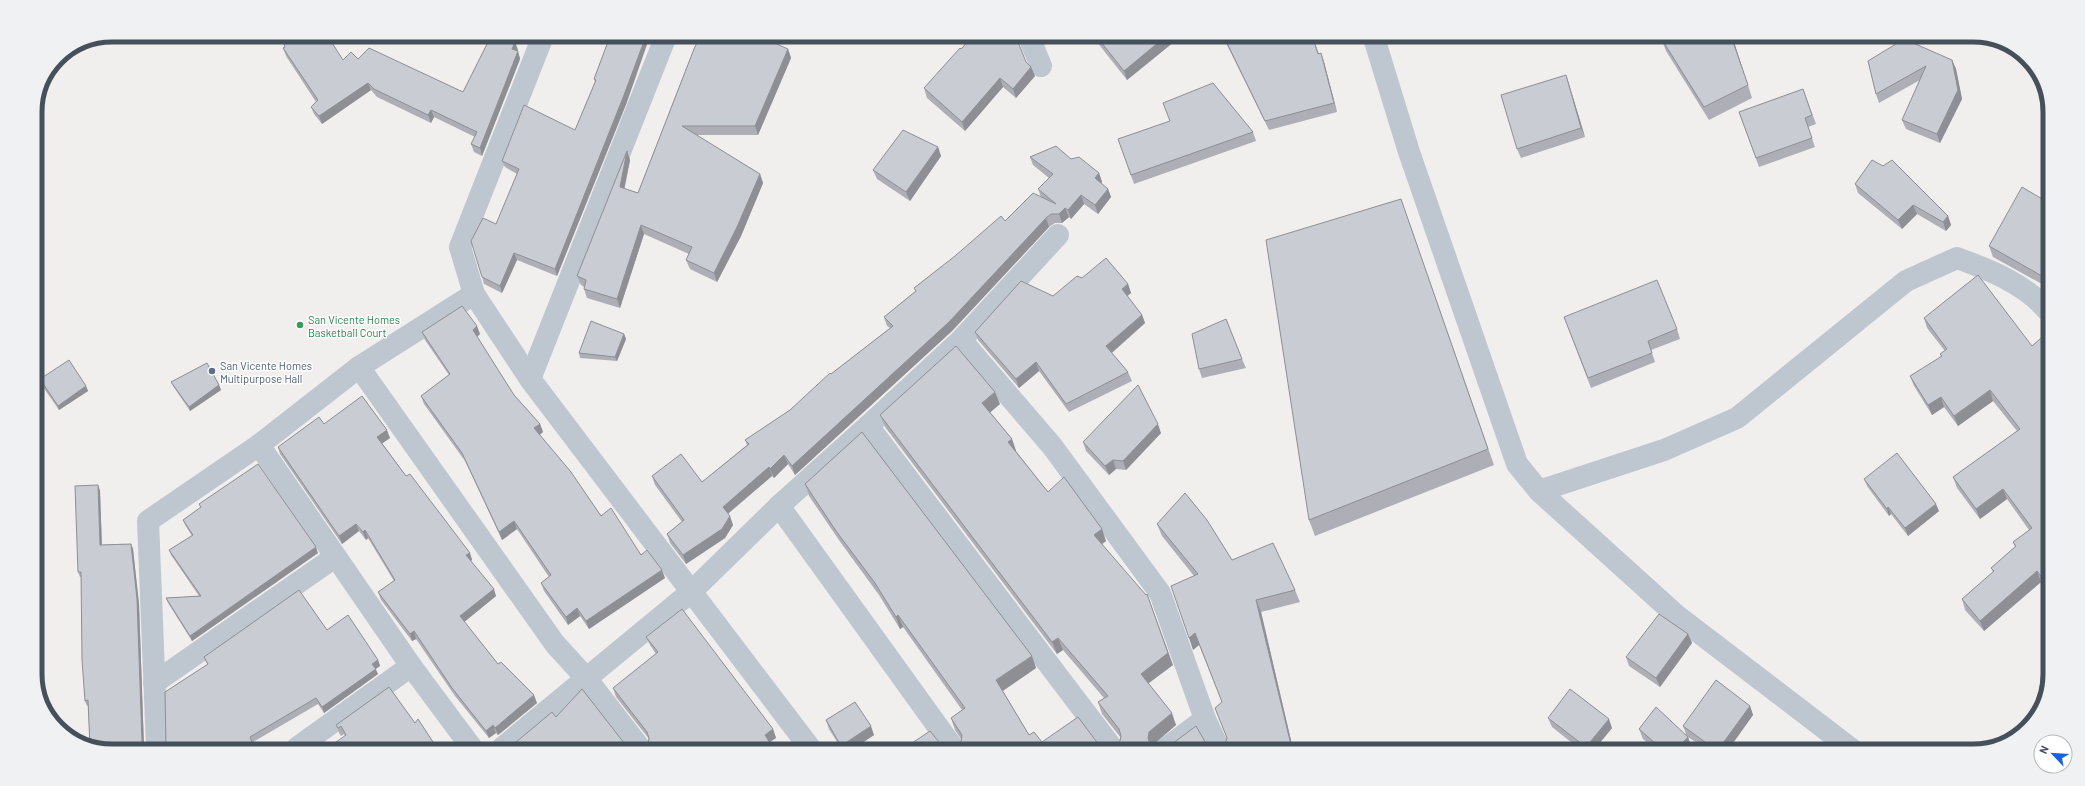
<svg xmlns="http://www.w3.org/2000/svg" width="2085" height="786" font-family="Barlow,sans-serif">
	<rect width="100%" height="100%" fill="#f1eeee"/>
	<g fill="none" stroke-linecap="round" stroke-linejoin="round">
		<!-- minor -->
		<g stroke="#bec7d0" stroke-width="22">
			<polyline points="1029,37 1041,66"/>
			<path d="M1374,38L1409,152L1517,464L1539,491L1664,450L1737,418L1906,281L1957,258C1990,270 2025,284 2048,311"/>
			<polyline points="474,294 460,247 543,36"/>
			<polyline points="961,340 1052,446 1160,593 1205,719 1219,749"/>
			<polyline points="359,367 555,644 586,678 640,748"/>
			<polyline points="530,379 666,36"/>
			<polyline points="868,426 961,340 1058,235"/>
			<polyline points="259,445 411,666 472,748"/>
			<polyline points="1539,491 1676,615 1854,751"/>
			<polyline points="779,506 954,749"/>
			<polyline points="154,683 335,557"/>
			<polyline points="157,747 148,521 259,445 359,367 474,294 530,379 810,748"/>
			<polyline points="298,747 411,666"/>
			<polyline points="502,748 691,592 779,506 868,426 1113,749"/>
			<polyline points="1165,749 1205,719"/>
		</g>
	</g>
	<!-- wall -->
	<g fill="#aeafb6">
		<polygon points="972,37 1017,37 1017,40 1026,62 1031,67 1035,76 1016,98 1003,87 965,131 927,98 924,88 961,49"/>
		<polygon points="1093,37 1173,37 1175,41 1127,80"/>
		<polygon points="1223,37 1313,38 1319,54 1324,62 1337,112 1269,130"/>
		<polygon points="1661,38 1733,39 1752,98 1709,120 1666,51"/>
		<polygon points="609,39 627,102 557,276 517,260 502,293 484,284 482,277 517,174 505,167 502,161 575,130 595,82 594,79"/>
		<polygon points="515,42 520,59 482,156 474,152 471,144 475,137 434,117 431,123 377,97 371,90 322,124 314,114 311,107 316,102 286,56 283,48 285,47 343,60 358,59 463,92"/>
		<polygon points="694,49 788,49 791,58 758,135 696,135 760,174 763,183 741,236 717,282 690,269 686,260 689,254 644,234 620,308 587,298 584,289 584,287 581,285 577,276 627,151 630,160 624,189 638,193"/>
		<polygon points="1952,60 1956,69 1962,99 1940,143 1906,129 1902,120 1920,80 1879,103 1876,94 1868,61"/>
		<polygon points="1566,75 1585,137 1521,158 1517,149"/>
		<polygon points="1803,89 1816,124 1808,127 1815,147 1759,167 1739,112"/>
		<polygon points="1253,132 1256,141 1134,184 1118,139"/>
		<polygon points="938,147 941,156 910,201 877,179 873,170"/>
		<polygon points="1030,157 1071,159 1099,173 1102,182 1101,183 1108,189 1111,197 1098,214 1084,204 1071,219 1069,217 1062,223 1055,223 1049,227 952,331 795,475 788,464 774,478 772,476 728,514 733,525 725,538 686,564 670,543 667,534 682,522 655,485 652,476 702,482 747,445 745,440 790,410 831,374 890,328 887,326 884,317 916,291 914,288 1005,221 1041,197 1038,189 1049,178 1033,165"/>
		<polygon points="1855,184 1948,216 1951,225 1946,231 1917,214 1902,229 1858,193"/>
		<polygon points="1401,199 1494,465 1315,536 1309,520"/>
		<polygon points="2049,203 2049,288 1993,257 1989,246"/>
		<polygon points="1082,278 1128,284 1131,293 1127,296 1142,315 1145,323 1112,353 1128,372 1132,381 1069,412 1039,371 1019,388 978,340 975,332 1053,296"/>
		<polygon points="1564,317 1677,329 1680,339 1651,350 1655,362 1591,388"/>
		<polygon points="1924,318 2032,346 2048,332 2047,589 2041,582 1984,631 1965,610 1962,599 1993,572 1991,568 2015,547 2013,542 2029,530 2007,499 1980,519 1957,488 1953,477 2017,431 1993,401 1958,426 1944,407 1932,415 1914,386 1910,376 1941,357 1940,354 1945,351 1927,328"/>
		<polygon points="422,332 480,334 477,337 514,395 540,424 543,432 540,435 601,516 665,578 589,629 580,616 568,625 544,591 541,583 549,577 517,529 502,540 465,461 424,404 421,396 449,375 425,340"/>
		<polygon points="624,334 626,339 617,361 580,358 579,353"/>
		<polygon points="1242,359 1246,368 1202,378 1199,369"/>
		<polygon points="40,379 86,386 88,391 59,410 41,384"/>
		<polygon points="171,382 219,385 221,390 190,411 173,386"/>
		<polygon points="1000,404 990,412 1012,439 1016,451 1048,492 1106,541 1102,544 1173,665 1148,683 1176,725 1154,744 1153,746 1156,749 1116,747 1120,741 1121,738 1102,714 1098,702 1104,698 1063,650 1057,654 885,427 880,415"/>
		<polygon points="324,424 390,438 382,443 406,476 470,553 472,560 471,561 496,596 464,622 498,664 537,703 498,735 496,733 489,738 455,696 416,639 412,641 381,600 378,592 394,581 368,538 366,540 359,531 342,544 280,454 278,447"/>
		<polygon points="1161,433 1126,470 1116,469 1109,475 1086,451 1083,442"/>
		<polygon points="1864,479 1939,511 1908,536 1891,514 1889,516 1867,486"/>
		<polygon points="805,484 1032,656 1036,668 1003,691 1029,735 1042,742 1099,745 957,747 961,742 961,739 955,730 951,718 962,710 903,627 900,629 879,595 841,543 809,496"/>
		<polygon points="98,485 100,491 102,545 131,544 133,549 139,604 144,747 90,747 88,706 87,706 85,701 81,577 80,577 78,572"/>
		<polygon points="199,504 318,553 192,641 168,603 166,598 199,596 171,555 169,550 192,536 185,525 183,520 201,508"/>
		<polygon points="1157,524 1295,590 1300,602 1261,612 1293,749 1220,748 1225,744 1227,738 1215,708 1222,702 1199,645 1193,650 1194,576 1162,536"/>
		<polygon points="327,630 378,660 380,666 376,669 378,674 324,713 318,704 253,742 254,747 206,662 204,657"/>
		<polygon points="1688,634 1692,643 1660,687 1629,666 1626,657"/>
		<polygon points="646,637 773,729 776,738 770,742 648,744 649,739 616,697 613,688 656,654 650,645"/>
		<polygon points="1750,706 1753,715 1728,750 1707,750 1688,737 1691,746 1687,750 1656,750 1643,739 1639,729 1686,734 1683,726"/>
		<polygon points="1548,718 1612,728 1594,750 1581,750 1552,727"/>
		<polygon points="826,720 874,735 853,749 841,748 829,729"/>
		<polygon points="415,723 437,748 345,736 344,734 341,736 339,733 336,725"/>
	</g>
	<!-- shaded-wall -->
	<g fill="#8d8f94">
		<polygon points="646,36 650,36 627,102 557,276 555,269"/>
		<polygon points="1165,37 1173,37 1175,41 1127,80 1124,71"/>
		<polygon points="1732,39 1733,39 1752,98 1748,85"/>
		<polygon points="515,42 518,50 515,57 512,49"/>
		<polygon points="788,49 791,58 758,135 755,126"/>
		<polygon points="518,51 520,59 482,156 480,148"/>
		<polygon points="1321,53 1324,62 1337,112 1334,103"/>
		<polygon points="1952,60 1956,69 1962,99 1940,143 1937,134"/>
		<polygon points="1031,67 1035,76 1016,98 1013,89"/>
		<polygon points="1566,75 1569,84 1585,137 1581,128"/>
		<polygon points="1000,78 1003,87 965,131 962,122"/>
		<polygon points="368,83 371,90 322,124 319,116"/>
		<polygon points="431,110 434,117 431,123 428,115"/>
		<polygon points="938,147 941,156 910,201 906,192"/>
		<polygon points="627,151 630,160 623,196 620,187"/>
		<polygon points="1099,173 1102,182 1098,187 1095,178"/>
		<polygon points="760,174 763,183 741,236 717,282 714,273"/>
		<polygon points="1108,189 1111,197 1098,214 1095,205"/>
		<polygon points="1081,195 1084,204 1071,219 1068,210"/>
		<polygon points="1913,205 1917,214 1902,229 1898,220"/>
		<polygon points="1065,208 1069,217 1062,223 1059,214"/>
		<polygon points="1948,216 1951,225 1946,231 1943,222"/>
		<polygon points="1046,218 1049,227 952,331 795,475 792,466"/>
		<polygon points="641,225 644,234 620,308 617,299"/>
		<polygon points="514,253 517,260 502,293 500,286"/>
		<polygon points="1128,284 1131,293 1125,298 1122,289"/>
		<polygon points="1142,315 1145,323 1109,355 1106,346"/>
		<polygon points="477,326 480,334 475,338 473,330"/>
		<polygon points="624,334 626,339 617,361 615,357"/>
		<polygon points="1036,362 1039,371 1019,388 1016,379"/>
		<polygon points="219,385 221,390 190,411 189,407"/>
		<polygon points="86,386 88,391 59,410 58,406"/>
		<polygon points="1990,390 1993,401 1958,426 1954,416"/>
		<polygon points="995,392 1000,404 987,415 982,403"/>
		<polygon points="1941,397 1944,407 1932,415 1928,405"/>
		<polygon points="540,424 543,432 537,436 534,428"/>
		<polygon points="1158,424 1161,433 1126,470 1123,461"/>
		<polygon points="387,430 390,438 380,445 377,437"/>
		<polygon points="1012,439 1016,451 1013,454 1008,442"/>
		<polygon points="784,455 788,464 774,478 770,469"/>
		<polygon points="1113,460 1116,469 1109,475 1105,466"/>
		<polygon points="769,467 772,476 726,515 723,507"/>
		<polygon points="98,485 100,491 102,551 100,545"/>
		<polygon points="2003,489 2007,499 1980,519 1976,509"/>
		<polygon points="1936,504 1939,511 1908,536 1905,528"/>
		<polygon points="1888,507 1891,514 1889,516 1887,509"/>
		<polygon points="730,516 733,525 725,538 686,564 683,555"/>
		<polygon points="514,521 517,529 502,540 499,532"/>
		<polygon points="356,524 359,531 342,544 339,536"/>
		<polygon points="1102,529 1106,541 1098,547 1094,535"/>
		<polygon points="365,530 368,538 366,540 363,532"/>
		<polygon points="131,544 133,549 139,604 144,747 142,742"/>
		<polygon points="316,547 318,553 192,641 190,636"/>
		<polygon points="470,553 472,560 469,562 466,555"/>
		<polygon points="662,570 665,578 589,629 586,621"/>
		<polygon points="2037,571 2041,582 1984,631 1980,621"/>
		<polygon points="494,589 496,596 463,623 460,616"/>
		<polygon points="1147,594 1173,665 1145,686 1141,674"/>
		<polygon points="1256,600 1261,612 1293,749 1292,749"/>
		<polygon points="577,608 580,616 568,625 566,617"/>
		<polygon points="898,615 903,627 900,629 896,617"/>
		<polygon points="414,631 416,639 412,641 410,634"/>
		<polygon points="1195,633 1199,645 1193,650 1189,638"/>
		<polygon points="1688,634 1692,643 1660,687 1656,678"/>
		<polygon points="1058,638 1063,650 1057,654 1052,642"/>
		<polygon points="1032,656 1036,668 1001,692 996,680"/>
		<polygon points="378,660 380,666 375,669 378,674 324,713 322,707"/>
		<polygon points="534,695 537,703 498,735 495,728"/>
		<polygon points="1750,706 1753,715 1728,750 1718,750"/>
		<polygon points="1172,713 1176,725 1154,744 1153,749 1148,738 1149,732"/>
		<polygon points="1609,719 1612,728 1594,750 1587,750 1586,747"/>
		<polygon points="493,725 496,733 489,738 486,731"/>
		<polygon points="871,726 874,735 853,749 842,748 841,746"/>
		<polygon points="773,729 776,738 768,743 765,735"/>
		<polygon points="1688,737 1691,746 1687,750 1676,750"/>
		<polygon points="252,742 254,747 244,747"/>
	</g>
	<!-- building -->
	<g fill="#caccd4" stroke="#8d8f94">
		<polygon points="281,35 327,35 343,60 351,52 358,59 369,48 463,92 491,36 501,36 515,42 512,49 518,51 480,148 471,144 477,132 431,110 428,115 374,89 368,83 319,116 311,107 318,100 283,48 285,47"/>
		<polygon points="613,36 646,36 624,95 555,269 514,253 500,286 482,277 471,241 483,218 496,224 519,169 502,161 524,105 575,130 596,80 594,79 609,39 612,40"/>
		<polygon points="700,36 758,36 788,49 755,126 682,126 760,174 737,227 714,273 686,260 692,247 641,225 617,299 584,289 586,280 577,276 627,151 620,187 638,193 694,49"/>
		<polygon points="972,37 1016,37 1026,62 1031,67 1013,89 1000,78 962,122 924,88 960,48 961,49"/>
		<polygon points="1097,37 1165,37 1124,71"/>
		<polygon points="1224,37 1313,38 1318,54 1321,53 1334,103 1265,121"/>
		<polygon points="1661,38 1732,39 1748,85 1704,107"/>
		<polygon points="1904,39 1952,60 1958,90 1937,134 1902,120 1926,66 1876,94 1868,61"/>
		<polygon points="1566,75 1581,128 1517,149 1501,95"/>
		<polygon points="1213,83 1253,132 1131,175 1118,139 1170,121 1163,103"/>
		<polygon points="1803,89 1812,115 1805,118 1812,138 1756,158 1739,112"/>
		<polygon points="903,130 938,147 906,192 873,170"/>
		<polygon points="1056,146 1071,159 1079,157 1099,173 1095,178 1108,189 1095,205 1081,195 1068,210 1065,208 1059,214 1051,214 1046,218 949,322 792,466 784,455 770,469 769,467 723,507 730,516 722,529 683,555 667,534 684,520 652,476 681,454 702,482 749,444 745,440 790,410 830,373 831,374 893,326 884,317 916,291 914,288 955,256 1001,216 1005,221 1033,193 1056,204 1038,189 1053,174 1030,157"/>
		<polygon points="1872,160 1883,166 1892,160 1948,216 1943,222 1913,205 1898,220 1855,184"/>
		<polygon points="2022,187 2049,203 2049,280 1989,246"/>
		<polygon points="1401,199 1488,449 1309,520 1266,240"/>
		<polygon points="1106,258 1128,284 1122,289 1142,315 1106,346 1128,372 1066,404 1036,362 1016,379 975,332 1021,281 1053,296 1077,276 1082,278"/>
		<polygon points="1978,275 2032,346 2048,332 2047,584 2037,571 1980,621 1962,599 1994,571 1991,568 2016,546 2013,542 2032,528 2003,489 1976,509 1953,477 2020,429 1990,390 1954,416 1941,397 1928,405 1910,376 1942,356 1940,354 1947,349 1924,318"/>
		<polygon points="1657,280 1677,329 1648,341 1652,353 1588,378 1564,317"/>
		<polygon points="462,306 477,326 473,330 514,395 540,424 534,428 571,472 601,516 611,508 641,555 647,550 662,570 586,621 577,608 566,617 541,583 551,575 514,521 499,532 462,453 421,396 450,374 422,332"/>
		<polygon points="1226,319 1242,359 1199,369 1192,334"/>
		<polygon points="591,321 624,334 615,357 579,353"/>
		<polygon points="956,346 995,392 982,403 1012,439 1008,442 1048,492 1064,477 1102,529 1094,535 1146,595 1147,594 1168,653 1141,674 1172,713 1149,732 1148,738 1150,744 1156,749 1162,749 1111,749 1116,747 1120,741 1121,736 1119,729 1098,702 1108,696 1058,638 1052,642 880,415"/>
		<polygon points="69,360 86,386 58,406 40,379"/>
		<polygon points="207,363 219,385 189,407 171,382"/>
		<polygon points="1138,385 1158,424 1123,461 1113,460 1105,466 1083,442"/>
		<polygon points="362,396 387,430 377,437 406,476 410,474 470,553 466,555 494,589 460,616 498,664 501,662 534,695 495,728 493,725 486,731 452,688 414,631 410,634 378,592 395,580 365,530 363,532 356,524 339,536 278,447 319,417 324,424"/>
		<polygon points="862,432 1032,656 996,680 1029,735 1034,732 1042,742 1078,717 1099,745 1103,748 1108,749 952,749 957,747 961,742 962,735 951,718 965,708 898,615 896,617 875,583 836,531 805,484"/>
		<polygon points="1897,453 1936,504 1905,528 1888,507 1887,509 1864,479"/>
		<polygon points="258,464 316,547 190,636 166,598 201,596 169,550 193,535 183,520 201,507 199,504"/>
		<polygon points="98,485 100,545 131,544 137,599 142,742 144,747 90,747 88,700 85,701 82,660 81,572 78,572 75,486"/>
		<polygon points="1185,493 1207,520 1232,560 1273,543 1295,590 1256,600 1292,749 1214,749 1220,748 1225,744 1227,738 1215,708 1222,702 1195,633 1189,638 1171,586 1198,574 1157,524"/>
		<polygon points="299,590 327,630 348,615 378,660 372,664 376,669 322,707 316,698 250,737 252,742 244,747 166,747 165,692 208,664 204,657"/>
		<polygon points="682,609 773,729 765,735 773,748 645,748 648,744 649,738 647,732 613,688 658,652 646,637"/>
		<polygon points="1659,614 1688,634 1656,678 1626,657"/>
		<polygon points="1716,680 1750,706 1718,750 1716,750 1683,726"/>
		<polygon points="389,687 415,723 418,719 437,748 329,747 346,735 341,726 338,728 336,725"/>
		<polygon points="582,689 628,748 509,748 552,712 556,717"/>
		<polygon points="1570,689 1609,719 1586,747 1548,718"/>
		<polygon points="855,702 871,726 841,746 826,720"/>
		<polygon points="1656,707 1688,737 1676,750 1663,750 1639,729"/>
		<polygon points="1196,726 1208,747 1214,749 1163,749 1168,747"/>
		<polygon points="930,731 944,748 947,749 903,749"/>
	</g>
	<!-- markers -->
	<circle fill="#2e9e5b" stroke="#fff" stroke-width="1.5" cx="300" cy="325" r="4"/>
	<circle fill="#5c6f8a" stroke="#fff" stroke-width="1.5" cx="212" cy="371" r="4"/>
	<g text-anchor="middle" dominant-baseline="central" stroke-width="3" stroke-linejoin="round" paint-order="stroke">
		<!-- leisure labels -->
		<g font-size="11" fill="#27864d" stroke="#fff" text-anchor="start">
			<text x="308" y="319">San Vicente Homes<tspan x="308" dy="13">Basketball Court</tspan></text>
		</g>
		<!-- service labels -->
		<g font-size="11" fill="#4e5e75" stroke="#fff" text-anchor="start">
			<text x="220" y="365">San Vicente Homes<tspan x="220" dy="13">Multipurpose Hall</tspan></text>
		</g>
	</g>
	<!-- crop -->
	<path d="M0 0H2085V786H0ZM112 42H1973A70 70 0 0 1 2043 112V674A70 70 0 0 1 1973 744H112A70 70 0 0 1 42 674V112A70 70 0 0 1 112 42Z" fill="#f0f1f2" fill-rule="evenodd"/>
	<path fill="none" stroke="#46505b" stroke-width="5" d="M112 42H1973A70 70 0 0 1 2043 112V674A70 70 0 0 1 1973 744H112A70 70 0 0 1 42 674V112A70 70 0 0 1 112 42Z"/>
	<!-- north arrow -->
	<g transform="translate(2053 754) rotate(295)"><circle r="19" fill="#ffffff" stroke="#b5b9bd"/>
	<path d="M0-3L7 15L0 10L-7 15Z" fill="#1663e2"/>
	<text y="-6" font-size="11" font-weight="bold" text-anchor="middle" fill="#46505b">N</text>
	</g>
</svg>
